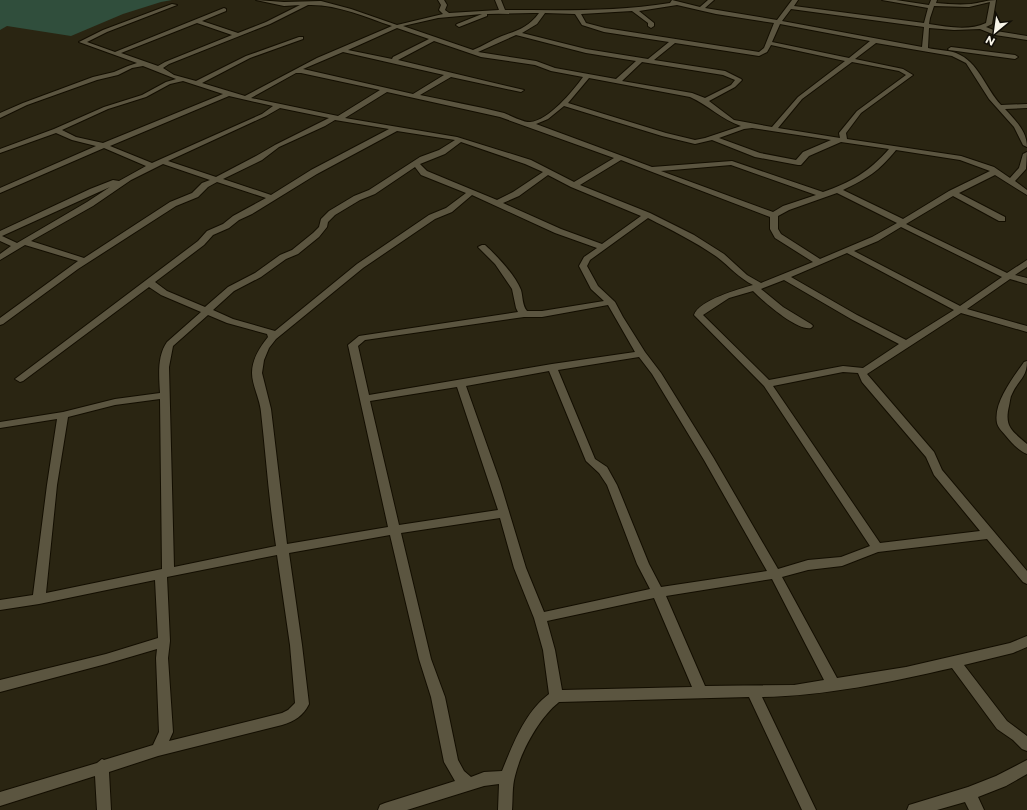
<svg xmlns="http://www.w3.org/2000/svg" width="1027" height="810" font-family="Montserrat,sans-serif">
	<rect width="100%" height="100%" fill="#2a2512"/>
	<!-- green -->
	<polygon fill="#304e3c" points="0,0 172,0 161,2 123,14 71,36 7,26 0,30"/>
	<g fill="none" stroke-linecap="round" stroke-linejoin="round">
		<!-- minor casing -->
		<g stroke="#130e00" stroke-width="2">
			<g id="minor">
				<path d="M256,0L284,2L321,1L351,9L397,25L443,14L439,10L441,5L438,0H444L447,5L445,10L449,13L499,10L495,0H501L505,10C560,10 615,12 670,3L672,0L700,7L708,0H714L705,8L777,20L792,0H798L794,6L924,23L928,8L882,0H896L929,5L931,0H937L936,3C947,4 959,5 971,4C980,3 987,0 996,0L992,24L986,27L996,31L1027,36V40L995,35L980,29L954,30L929,28L928,48C937,50 948,50 956,53C979,62 985,88 1001,105L1027,104V108L1005,109C1015,120 1027,131 1027,147L1023,145L1014,127L989,99L966,63L952,56L876,43L855,59L903,69L913,75L861,113L846,133L847,139L961,156L994,167L1010,178L1019,168L1023,154L1027,152L1026,169L1015,181L1027,190V195L995,175L959,193L1005,217V221H999L953,196L906,224L1007,273L1027,260V267L1015,275L1027,278V284L1010,279L967,309L1027,326V332L961,313L867,374L934,452L942,470L1027,571V584L1023,582L987,539L878,552L842,566L808,570L782,577L837,678L906,667L1010,643L1027,636V647L1013,653L964,665L1007,721L1027,736V751L1022,749L1013,740L997,729L952,668C891,682 825,696 762,697L816,810H802L749,697L559,702C539,718 521,751 515,776C512,786 513,799 512,810H498L499,784L484,786L407,810H378L380,805L385,803L455,781L444,762L431,697L419,659L390,535L289,553L302,645L309,704C303,716 295,721 282,725L158,756L109,772L111,810H97L95,776L0,806V792L97,763L102,759L104,760L153,745L159,732L156,658L157,649L106,664L0,692V680L106,654L158,638L155,580L39,604L0,610V600L33,595L47,485L57,419L0,428V422L63,412L115,399L160,393C159,376 157,356 167,342L201,312L161,295L149,287L23,381L20,382L15,379L198,241L207,231L223,224L233,216L266,198L217,182L208,187L198,197L176,206L78,269L3,324L0,325V318L78,261L25,245L0,260V254L11,246L0,241V231L90,189L113,180L119,181L146,166L104,148L0,193V188L96,146L72,140L56,133L0,153V149L54,129L104,107L142,95L166,82L176,79L143,66L132,68L118,75L97,80L27,105L0,118V113L23,103L93,77L114,72L128,66L137,63L79,42L103,30L172,4L177,5L107,32L87,42L115,52L224,8L226,9V11L202,21L238,33L266,22L300,5L284,6ZM990,2L986,23C969,31 948,27 929,24L930,18L934,6L969,7ZM308,5C337,4 365,17 392,26L317,58L245,96L202,83L250,58L303,39V37H299L246,56L196,81L174,75L163,68L169,64L270,24ZM677,5L716,14L774,23L764,48L759,52L605,28L586,23L581,14L632,11L648,23V26L651,28L654,26V23L639,11ZM791,9L924,27L922,47L782,21ZM533,13H539C528,28 518,30 502,36C492,40 483,46 473,50L403,26L438,18L482,14L457,24L456,25L459,27L487,16V14ZM545,13L575,14L582,25L604,32L669,42L648,59L586,49L522,33L537,24ZM197,23L232,35L165,62L158,66L121,53ZM780,24L870,41L849,58L772,42ZM397,28L429,39L393,57L392,59L348,50ZM516,35L586,53L636,61L616,79L555,68L536,61L478,52ZM434,41L481,57L535,65L551,71L583,77C573,91 548,121 530,122C522,122 512,116 504,113C476,106 448,101 420,95L451,77L521,92L524,90L398,60ZM675,43L759,56L767,52L771,45L845,61L798,97L772,127L734,120L709,101L735,87L742,80L741,79L725,71L654,60ZM343,52C377,60 410,67 444,75L413,94L303,69ZM642,62L723,75L735,80L731,85L705,98L692,93L622,81ZM852,62L899,71L906,75L857,111L839,133L840,138L778,128L802,99ZM296,73H301L380,90L338,116L251,98ZM589,78L690,97C708,105 722,120 741,126L705,138L695,140L666,133L568,103ZM183,81L223,94L103,143L76,137L62,130L108,109L146,97L170,84ZM387,92L500,117L614,158L574,182L531,160L457,137L345,118ZM229,96L273,106L262,114L152,163L110,146ZM564,106L662,136L695,144L712,140L755,157L798,165H801L809,156L841,142L889,149C870,171 850,183 823,192L732,161L652,167L536,124L548,119ZM280,108L329,118L275,145L256,156L216,177L168,161L266,116ZM335,120L389,129L311,170L271,195L223,179L262,160L279,147L325,126ZM752,128L831,140L803,152L796,160L760,153L719,138L744,129ZM397,131L455,140L439,150L420,157L369,190L354,196L329,211L321,219L319,227L313,233L292,250L280,255L255,273L228,287L205,307L167,291L155,282L204,245L213,235L229,228L239,220L252,214L317,174L371,145ZM461,142L525,164L543,172L513,192L497,200L427,171L420,164L445,154ZM896,150L960,160L990,171L949,191L903,219L843,190C868,178 878,172 896,150ZM621,160L770,217V229L775,238L813,262L761,283L747,275L724,254L694,235L650,213L580,185ZM163,164L210,180L202,183L192,193L170,202L84,258L31,241L93,206L131,180ZM731,165L816,195L783,206L773,212L661,171ZM415,167L421,175L466,193L446,208L429,215L357,264L275,331L233,319L213,310L234,291L261,277L286,259L298,254L319,237L327,227L328,222L335,215L360,200L375,194ZM548,175L571,187L641,216L602,244L561,229L503,203L519,196ZM110,187L87,202L17,243L2,236ZM837,193L897,223L872,237L820,259L781,234L778,229V216L789,210ZM472,195L555,233L597,248L584,257L579,266L591,289L604,301L542,311H527C522,305 523,297 521,290C515,275 497,256 485,245H482L478,247L495,264L512,289L516,308L518,312L359,336L348,345L388,527L287,544L271,409L262,373L264,360L269,348L276,339L363,268L435,219L452,212ZM648,218C671,230 696,242 717,257C730,267 739,278 753,285C739,289 699,300 694,315L764,386L870,546L841,557L808,560L778,569L713,457L661,373L645,352L623,317L615,302L598,286L587,266L590,260ZM901,227L1002,277L960,306L854,251L878,241ZM847,253L954,310L906,340L857,315L791,277ZM784,280L851,319L899,344L863,368L843,366L769,380L703,315L729,298L753,291C763,301 797,331 811,328L813,326L811,324L783,307L761,289ZM608,305L635,352L552,364L369,395L358,346L365,340L524,317H542ZM208,315L227,323L267,334L268,337C260,347 252,359 252,373C252,385 260,399 261,412C266,456 269,502 276,546L174,567L169,367L173,346ZM639,357L652,374L704,460L767,571L661,587L649,564L617,485L607,467L595,459L558,370ZM549,371L586,461L599,473L607,485L637,564L650,589L544,612L526,568L500,482L466,386ZM843,372L858,373L862,382L926,457L934,475L980,531L880,543L773,386ZM457,387L498,510L399,525L370,401ZM160,399L162,569L46,593L57,485L68,417L115,405ZM500,518L514,568L534,618L543,650L549,694C525,712 513,744 502,771L484,772L471,777L464,771L458,760L445,697L431,659L401,533ZM277,555L290,645L295,703L288,710L282,713L169,741L173,732L168,658L170,641L167,577ZM772,579L824,680L794,685L705,686L666,596ZM654,598L692,687L562,690L555,650L547,621Z"/>
				<polygon points="951,47 1015,55 1018,57 1015,59 949,50 948,49"/>
				<path d="M1027,361C1027,378 1018,380 1012,394C1010,397 1010,402 1009,406C1004,427 1012,431 1027,444V454C1019,451 1011,442 1006,436C1003,432 998,428 997,423C993,403 1013,378 1024,362Z"/>
				<polygon points="1027,760 1027,774 1006,786 978,797 984,810 969,810 965,802 937,810 907,810 909,805 968,787 996,776"/>
			</g>
		</g>
		<!-- minor -->
		<use href="#minor" fill="#5b5540" fill-rule="evenodd"/>
	</g>
	<!-- north arrow -->
	<g transform="translate(995 32) rotate(209)" stroke="#110e07" stroke-width="3" paint-order="stroke">
	<path d="M0-3L7 15L0 10L-7 15Z" fill="#f8f5e9"/>
	<text y="-6" font-size="11" font-weight="bold" text-anchor="middle" fill="#f8f5e9">N</text>
	</g>
</svg>
